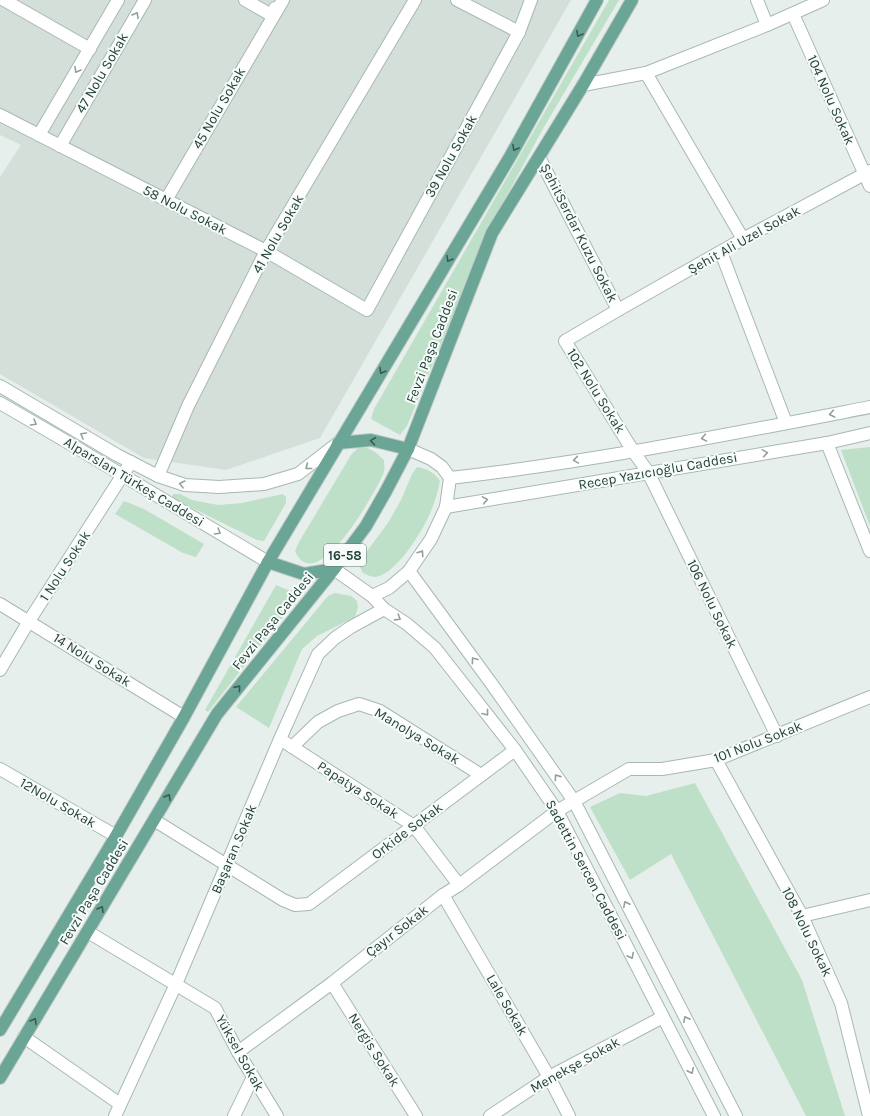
<svg xmlns="http://www.w3.org/2000/svg" width="870" height="1116" font-family="Karla,sans-serif">
	<rect width="100%" height="100%" fill="#e6efeb"/>
	<!-- built -->
	<polygon fill="#d4dfda" points="0,0 571,0 320,438 226,470 144,458 0,374 0,177 21,145 0,135"/>
	<!-- green -->
	<g fill="#bfe0c8">
		<polygon points="609,0 619,0 544,127 488,230 407,426 400,435 371,419 374,409"/>
		<path d="M359,447C371,447 375,452 384,460C384,464 385,469 384,472C377,490 316,600 295,551L299,542L351,455Z"/>
		<polygon points="870,447 870,526 841,450"/>
		<path d="M417,467C428,469 434,472 440,481C438,491 435,502 431,511C424,529 395,577 374,577C371,577 366,574 363,573L358,563L388,523L401,500L412,474Z"/>
		<polygon points="173,494 180,494 192,500 218,505 242,503 283,494 286,497 286,503 264,541 257,540 172,498"/>
		<polygon points="124,501 144,509 204,544 196,557 183,553 115,514"/>
		<polygon points="276,585 300,595 208,712 205,710"/>
		<polygon points="335,593 351,596 357,601 358,607 355,617 317,636 302,649 269,728 236,707 328,596"/>
		<polygon points="695,783 802,980 845,1116 806,1116 671,854 630,880 590,807 620,793 646,796"/>
	</g>
	<g fill="none" stroke-linecap="round" stroke-linejoin="round">
		<!-- minor casing -->
		<g stroke="#a8b8b2" stroke-width="14">
			<g id="minor">
				<polyline points="4,0 90,49"/>
				<polyline points="245,0 273,16 275,8"/>
				<polyline points="457,0 519,32"/>
				<polyline points="757,0 767,25"/>
				<polyline points="793,14 870,186"/>
				<polyline points="646,73 743,239"/>
				<polyline points="583,85 646,73 767,25 823,0"/>
				<polyline points="0,115 266,251 367,310 519,32 531,0"/>
				<polyline points="39,135 118,0"/>
				<polyline points="60,146 145,0"/>
				<polyline points="539,157 618,310"/>
				<polyline points="166,200 283,0"/>
				<polyline points="721,252 786,423"/>
				<polyline points="827,443 870,551"/>
				<polyline points="648,472 777,736"/>
				<polyline points="158,476 188,406 266,251 415,0"/>
				<polyline points="0,604 184,717"/>
				<polyline points="0,670 29,621 131,462"/>
				<polyline points="280,739 414,826 459,885"/>
				<polyline points="292,747 318,722 338,711 359,704 380,711 481,775"/>
				<polyline points="716,760 802,916 841,1003 869,1116"/>
				<polyline points="0,769 116,836"/>
				<polyline points="154,820 283,900 295,905 309,904 515,750"/>
				<polyline points="443,895 549,1077 569,1116"/>
				<polyline points="802,916 870,900"/>
				<polyline points="88,932 215,1008 238,1052 277,1116"/>
				<polyline points="332,983 416,1116"/>
				<polyline points="24,1037 120,1104"/>
				<polyline points="238,1052 332,983 443,895 459,885 557,811 629,769 662,769 716,760 870,697"/>
				<polyline points="234,1116 253,1077"/>
				<polyline points="490,1116 549,1077 663,1017"/>
			</g>
		</g>
		<!-- tertiary casing -->
		<g stroke="#a8b8b2" stroke-width="14">
			<g id="tertiary">
				<polyline points="0,386 117,455 158,476 185,485 219,487 264,484 298,474 338,443"/>
				<polyline points="0,403 62,439 268,562"/>
				<polyline points="648,472 633,451 565,341 618,310 743,239 870,171"/>
				<path d="M450,478C591,462 731,434 870,407"/>
				<polyline points="446,507 827,443 870,433"/>
				<polyline points="334,569 372,596 384,609 407,624 435,648 515,750 557,811 714,1116"/>
				<polyline points="409,571 491,683 574,801 736,1116"/>
				<polyline points="372,596 389,588 409,571 431,539 446,507 450,478 442,467 431,459 408,449"/>
				<polyline points="115,1116 176,984 280,739 318,654 335,638 351,627 384,609"/>
			</g>
		</g>
		<!-- primary casing -->
		<g stroke="#c2cac8" stroke-width="14">
			<g id="primary">
				<polyline points="338,443 371,440 408,449"/>
				<polyline points="268,562 304,574 334,569"/>
				<polyline points="0,1030 116,836 184,717 268,562 511,155 597,0"/>
				<polyline points="0,1078 217,714 334,569 366,526 386,491 408,449 492,233 583,85 632,0"/>
			</g>
		</g>
		<!-- minor -->
		<use href="#minor" stroke="#fff" stroke-width="12"/>
		<!-- tertiary -->
		<use href="#tertiary" stroke="#fff" stroke-width="12"/>
		<!-- primary -->
		<use href="#primary" stroke="#6aa596" stroke-width="12"/>
	</g>
	<!-- one-way arrows -->
	<defs><path id="oneway-chevron" d="M-2-3.5L2.5 0L-2 3.5" fill="none" stroke-width="1.6" stroke-linecap="round" stroke-linejoin="round"/></defs>
	<g stroke="#92a09c">
		<use href="#oneway-chevron" transform="translate(136 15) rotate(-60)"/>
		<use href="#oneway-chevron" transform="translate(77 70) rotate(120)"/>
		<use href="#oneway-chevron" transform="translate(832 414) rotate(169)"/>
		<use href="#oneway-chevron" transform="translate(34 423) rotate(30)"/>
		<use href="#oneway-chevron" transform="translate(83 435) rotate(-150)"/>
		<use href="#oneway-chevron" transform="translate(704 438) rotate(170)"/>
		<use href="#oneway-chevron" transform="translate(765 453) rotate(-9)"/>
		<use href="#oneway-chevron" transform="translate(576 460) rotate(171)"/>
		<use href="#oneway-chevron" transform="translate(308 467) rotate(142)"/>
		<use href="#oneway-chevron" transform="translate(182 484) rotate(-166)"/>
		<use href="#oneway-chevron" transform="translate(485 500) rotate(-10)"/>
		<use href="#oneway-chevron" transform="translate(218 532) rotate(31)"/>
		<use href="#oneway-chevron" transform="translate(421 553) rotate(-56)"/>
		<use href="#oneway-chevron" transform="translate(398 618) rotate(32)"/>
		<use href="#oneway-chevron" transform="translate(474 660) rotate(-126)"/>
		<use href="#oneway-chevron" transform="translate(486 713) rotate(52)"/>
		<use href="#oneway-chevron" transform="translate(557 777) rotate(-125)"/>
		<use href="#oneway-chevron" transform="translate(626 904) rotate(-117)"/>
		<use href="#oneway-chevron" transform="translate(631 956) rotate(63)"/>
		<use href="#oneway-chevron" transform="translate(686 1019) rotate(-117)"/>
		<use href="#oneway-chevron" transform="translate(691 1071) rotate(63)"/>
	</g>
	<g stroke="#365b51">
		<use href="#oneway-chevron" transform="translate(579 34) rotate(119)"/>
		<use href="#oneway-chevron" transform="translate(515 148) rotate(119)"/>
		<use href="#oneway-chevron" transform="translate(449 259) rotate(121)"/>
		<use href="#oneway-chevron" transform="translate(382 371) rotate(121)"/>
		<use href="#oneway-chevron" transform="translate(373 441) rotate(-172)"/>
		<use href="#oneway-chevron" transform="translate(238 688) rotate(-51)"/>
		<use href="#oneway-chevron" transform="translate(168 797) rotate(-60)"/>
		<use href="#oneway-chevron" transform="translate(101 909) rotate(-59)"/>
		<use href="#oneway-chevron" transform="translate(34 1021) rotate(-59)"/>
	</g>
	<g text-anchor="middle" dominant-baseline="central" stroke-width="4" stroke-linejoin="round" paint-order="stroke">
		<!-- shield labels -->
		<rect fill="#f7fbf9" stroke="#637a73" stroke-width="1" x="324" y="544" width="42" height="22" rx="3"/>
		<g font-size="13" font-weight="bold" fill="#24423a">
			<text x="345" y="555">16-58</text>
		</g>
		<!-- street labels -->
		<g font-size="14" fill="#24423a" stroke="#f7fbf9">
			<text transform="translate(102 73) rotate(-60)">47 Nolu Sokak</text>
			<text transform="translate(831 100) rotate(66)">104 Nolu Sokak</text>
			<text transform="translate(219 108) rotate(-60)">45 Nolu Sokak</text>
			<text transform="translate(451 156) rotate(-61)">39 Nolu Sokak</text>
			<text transform="translate(185 210) rotate(27)">58 Nolu Sokak</text>
			<text transform="translate(579 233) rotate(63)">ŞehitSerdar Kuzu Sokak</text>
			<text transform="translate(278 234) rotate(-60)">41 Nolu Sokak</text>
			<text transform="translate(744 240) rotate(-29)">Şehit Ali Uzel Sokak</text>
			<text transform="translate(432 346) rotate(-69)">Fevzi Paşa Caddesi</text>
			<text transform="translate(596 391) rotate(58)">102 Nolu Sokak</text>
			<text transform="translate(658 471) rotate(-10)">Recep Yazıcıoğlu Caddesi</text>
			<text transform="translate(134 482) rotate(31)">Alparslan Türkeş Caddesi</text>
			<text transform="translate(65 566) rotate(-57)">1 Nolu Sokak</text>
			<text transform="translate(712 604) rotate(64)">106 Nolu Sokak</text>
			<text transform="translate(273 621) rotate(-51)">Fevzi Paşa Caddesi</text>
			<text transform="translate(92 660) rotate(32)">14 Nolu Sokak</text>
			<text transform="translate(417 736) rotate(31)">Manolya Sokak</text>
			<text transform="translate(758 742) rotate(-21)">101 Nolu Sokak</text>
			<text transform="translate(358 790) rotate(33)">Papatya Sokak</text>
			<text transform="translate(58 803) rotate(30)">12Nolu Sokak</text>
			<text transform="translate(407 831) rotate(-37)">Orkide Sokak</text>
			<text transform="translate(234 849) rotate(-67)">Başaran Sokak</text>
			<text transform="translate(586 870) rotate(62)">Sadettin Sercen Caddesi</text>
			<text transform="translate(94 892) rotate(-59)">Fevzi Paşa Caddesi</text>
			<text transform="translate(397 931) rotate(-38)">Çayır Sokak</text>
			<text transform="translate(807 932) rotate(64)">108 Nolu Sokak</text>
			<text transform="translate(507 1005) rotate(60)">Lale Sokak</text>
			<text transform="translate(374 1050) rotate(58)">Nergis Sokak</text>
			<text transform="translate(240 1053) rotate(61)">Yüksel Sokak</text>
			<text transform="translate(575 1065) rotate(-29)">Menekşe Sokak</text>
		</g>
	</g>
</svg>
